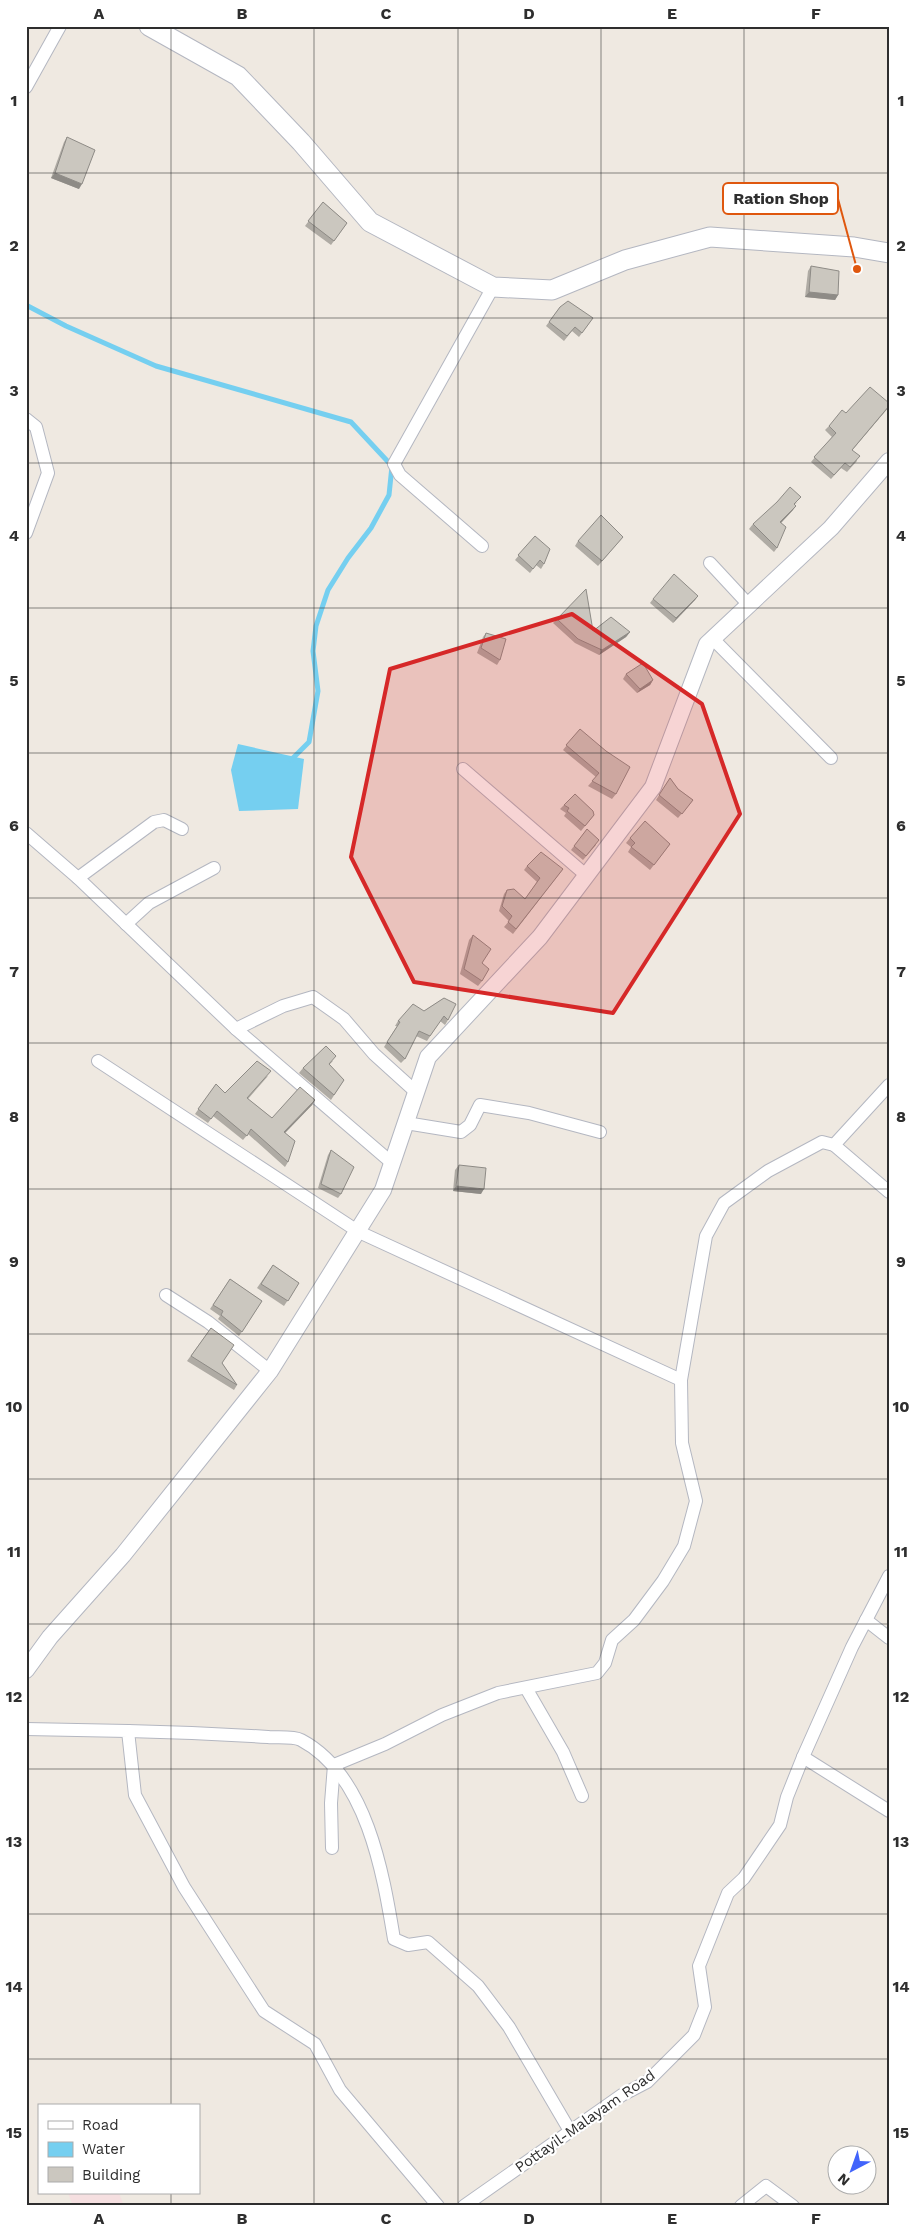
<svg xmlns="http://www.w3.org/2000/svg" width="915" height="2232" font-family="'Work Sans',sans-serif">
	<rect width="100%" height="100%" fill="#efe9e1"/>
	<!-- medical -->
	<polygon fill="#f5dfe0" points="68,2193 119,2193 124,2206 73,2206"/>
	<!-- water -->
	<polygon fill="#75cff0" points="238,744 304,759 298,809 239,811 231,770"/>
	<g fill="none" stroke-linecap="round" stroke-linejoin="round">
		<!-- stream -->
		<polyline stroke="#75cff0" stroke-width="5" points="26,305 66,326 156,366 351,422 392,466 389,495 371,528 348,558 328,590 316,626 313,651 318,691 309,742 291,760"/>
		<!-- minor casing -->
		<g stroke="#b4b7c1" stroke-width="14">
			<g id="minor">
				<polyline points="26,87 60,26"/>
				<polyline points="26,419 36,427 48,473 26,533"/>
				<polyline points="482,546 400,475 394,464 493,287"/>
				<polyline points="710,563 749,605"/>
				<polyline points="713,639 831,758"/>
				<polyline points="463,769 587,876"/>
				<polyline points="26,833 78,878 236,1029 283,1006 313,997 344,1019 374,1054 416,1092"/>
				<polyline points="78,878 154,822 164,820 182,829"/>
				<polyline points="126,924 149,903 214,868"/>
				<polyline points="236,1029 392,1163"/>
				<polyline points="98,1061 359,1232 681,1380"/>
				<polyline points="406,1123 461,1132 470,1125 480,1105 529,1113 600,1132"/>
				<polyline points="834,1145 889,1085"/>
				<polyline points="166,1295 208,1322 270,1371"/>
				<polyline points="866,1620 889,1638"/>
				<polyline points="526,1688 563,1752 582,1796"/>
				<polyline points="26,1729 128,1731 135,1795 184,1887 264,2011 315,2044 340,2090 438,2206"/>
				<path d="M128,1731C174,1732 221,1734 268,1737C277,1738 293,1736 301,1740C367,1775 383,1873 394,1939L408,1945L428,1942L478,1986L509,2027L570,2131"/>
				<polyline points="803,1757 889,1811"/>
				<polyline points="332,1848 331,1803 334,1765 385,1744 442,1715 498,1693 597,1673 605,1663 612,1640 634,1620 663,1581 684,1546 696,1501 682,1443 681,1380 706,1236 724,1203 768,1171 822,1142 834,1145 889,1192"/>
				<polyline points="464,2206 622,2095 647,2082 694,2035 705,2007 699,1966 728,1893 744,1878 780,1825 787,1797 803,1757 852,1647 889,1576"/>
				<polyline points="741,2206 766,2186 793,2206"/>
			</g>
		</g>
		<!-- tertiary casing -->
		<g stroke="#b4b7c1" stroke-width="18">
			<polyline id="tertiary" points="26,1670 50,1637 123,1555 270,1371 383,1190 428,1057 540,937 653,787 707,644 831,528 889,461"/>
		</g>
		<!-- secondary casing -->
		<g stroke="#b4b7c1" stroke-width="21">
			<polyline id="secondary" points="149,26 238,76 301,142 370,222 493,287 552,290 625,260 710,237 854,247 889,253"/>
		</g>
		<!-- minor -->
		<use href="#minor" stroke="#fff" stroke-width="12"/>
		<!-- tertiary -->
		<use href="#tertiary" stroke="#fff" stroke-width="16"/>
		<!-- secondary -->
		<use href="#secondary" stroke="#fff" stroke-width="19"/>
	</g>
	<!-- wall -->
	<g fill="#afaba4">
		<polygon points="67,137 79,189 51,178 64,142"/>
		<polygon points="323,202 347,223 331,245 305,226"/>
		<polygon points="811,266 838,295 835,300 805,297 808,271"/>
		<polygon points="560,307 593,318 579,337 572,331 564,341 546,326"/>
		<polygon points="889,407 852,450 857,461 847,472 841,468 831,479 811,462 832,437 825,430 829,426 846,413"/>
		<polygon points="798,502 794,505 793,510 781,523 777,548 774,552 749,529 753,524"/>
		<polygon points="535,536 544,564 541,569 536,565 530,573 515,560"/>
		<polygon points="623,537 598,566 575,546 578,541"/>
		<polygon points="698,596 695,600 673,623 650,603 653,599"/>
		<polygon points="557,619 593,631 630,632 626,637 599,655 575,643 553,623"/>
		<polygon points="486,633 500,660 497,665 477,653 483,637"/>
		<polygon points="626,674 653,680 650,685 637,693 623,679"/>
		<polygon points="580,729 616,794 612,799 588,786 596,777 563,750"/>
		<polygon points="670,778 678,789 693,800 678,818 656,800"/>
		<polygon points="564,805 594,815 581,831 564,816 566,813 560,809"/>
		<polygon points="587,829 596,845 583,860 571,850"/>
		<polygon points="630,838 670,844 650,870 628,852 631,847 626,843"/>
		<polygon points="527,866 563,869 513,934 504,927 509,921 499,911 504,894 507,890 525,899 537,882 524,870"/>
		<polygon points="473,935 482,963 482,981 478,986 460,974 469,940"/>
		<polygon points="444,998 448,1020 445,1025 440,1021 427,1041 416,1036 405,1059 401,1063 384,1047 397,1026 395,1026 398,1021 424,1011"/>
		<polygon points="333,1061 329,1065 344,1080 331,1100 299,1073 303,1068"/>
		<polygon points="268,1076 248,1099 272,1118 315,1100 312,1105 285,1133 288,1162 285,1167 248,1134 243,1140 213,1116 208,1123 195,1114 216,1084 225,1093"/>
		<polygon points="331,1150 341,1194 338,1198 318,1188 328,1155"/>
		<polygon points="459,1165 481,1194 453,1191 455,1170"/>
		<polygon points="273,1265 299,1283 284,1306 257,1288"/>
		<polygon points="230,1279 262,1301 239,1336 218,1319 220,1316 210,1309"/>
		<polygon points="211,1328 222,1363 237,1385 234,1390 187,1361"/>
	</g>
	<!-- shaded-wall -->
	<g fill="#8e8b86">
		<polygon points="55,173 82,184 79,189 51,178"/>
		<polygon points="809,292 838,295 835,300 805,297"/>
		<polygon points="889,406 887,409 849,454 852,450"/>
		<polygon points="796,506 793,510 777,527 780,522"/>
		<polygon points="698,596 695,600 673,623 676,618"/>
		<polygon points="630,632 626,637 599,655 602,650"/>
		<polygon points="653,680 650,685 637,693 640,689"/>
		<polygon points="315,1100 312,1105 281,1137 284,1132"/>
		<polygon points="456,1186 484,1189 481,1194 453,1191"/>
	</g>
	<!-- building -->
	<g fill="#cbc7bf" stroke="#8e8b86">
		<polygon points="67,137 95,150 82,184 55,173"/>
		<polygon points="323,202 347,223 334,241 308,221"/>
		<polygon points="811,266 839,271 838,295 809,292"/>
		<polygon points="568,301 593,318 582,333 575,327 567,336 549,322 560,307"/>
		<polygon points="870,387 889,403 889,406 852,450 860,456 850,467 845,463 834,475 814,457 836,433 829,426 842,410 846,413"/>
		<polygon points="790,487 801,497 794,504 796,506 780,522 786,527 777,548 753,524 777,502"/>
		<polygon points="601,515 623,537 602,561 578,541"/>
		<polygon points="535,536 550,549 544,564 540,560 533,569 518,555"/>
		<polygon points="674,574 698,596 676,618 653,599"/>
		<polygon points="586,589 593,631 611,617 630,632 602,650 578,639 557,619"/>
		<polygon points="486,633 506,639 500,660 481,648"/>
		<polygon points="643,663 653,680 640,689 626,674"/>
		<polygon points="580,729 606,751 630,767 616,794 592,781 599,773 566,745"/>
		<polygon points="670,778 678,789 693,800 682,814 659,795"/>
		<polygon points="575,794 593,811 594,815 585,826 567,811 569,808 564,805"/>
		<polygon points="645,821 670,844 654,865 631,847 635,843 630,838"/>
		<polygon points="587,829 599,840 586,856 574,846"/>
		<polygon points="541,852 563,869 516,929 508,922 512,916 502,906 507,890 514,889 525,899 540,878 527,866"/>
		<polygon points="473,935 491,949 482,963 489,969 482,981 464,969"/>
		<polygon points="444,998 456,1004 448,1020 444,1016 430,1036 419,1031 405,1059 387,1042 400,1022 398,1021 413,1004 424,1011"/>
		<polygon points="326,1046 336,1056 329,1064 344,1080 334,1095 303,1068"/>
		<polygon points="257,1061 271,1071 247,1098 272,1118 300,1087 315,1100 284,1132 295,1141 288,1162 251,1129 247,1136 217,1111 211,1119 198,1109 216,1084 225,1093"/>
		<polygon points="331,1150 354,1167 341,1194 321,1184"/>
		<polygon points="459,1165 486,1168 484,1189 456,1186"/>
		<polygon points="273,1265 299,1283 288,1301 261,1284"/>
		<polygon points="230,1279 262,1301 242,1332 221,1315 223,1311 213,1305"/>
		<polygon points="211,1328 234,1345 222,1363 237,1385 191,1356"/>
	</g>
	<!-- marked area -->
	<path fill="#d62828" fill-opacity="0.2" stroke="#d62828" stroke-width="4" stroke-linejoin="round" d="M572,614L702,704L740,814L613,1013L414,982L351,857L390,669Z"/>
	<!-- grid -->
	<path fill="none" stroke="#2e2e2e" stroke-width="1" stroke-opacity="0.55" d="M171,26V2106M314,26V2206M458,26V2206M601,26V2206M744,26V2206M26,173H889M26,318H889M26,463H889M26,608H889M26,753H889M26,898H889M26,1043H889M26,1189H889M26,1334H889M26,1479H889M26,1624H889M26,1769H889M26,1914H889M26,2059H889M171,2193V2206"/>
	<g text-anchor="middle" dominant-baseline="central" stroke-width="4.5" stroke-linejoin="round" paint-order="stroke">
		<!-- street labels -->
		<g font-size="15" fill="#2e2e2e" stroke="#fff">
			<text transform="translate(585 2121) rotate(-35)">Pottayil-Malayam Road</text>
		</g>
	</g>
	<!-- callouts -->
	<path fill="none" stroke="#df570e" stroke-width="2" d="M857 269L838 199"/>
	<circle fill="#df570e" stroke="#fff" stroke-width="2" cx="857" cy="269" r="5"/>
	<rect fill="#fff" stroke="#df570e" stroke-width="2" x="723" y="183" width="115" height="31" rx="5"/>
	<g font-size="16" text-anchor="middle" font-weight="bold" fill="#2e2e2e">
		<text x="781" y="204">Ration Shop</text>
	</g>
	<!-- border -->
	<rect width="915" height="2232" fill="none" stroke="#ffffff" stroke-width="55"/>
	<!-- legend -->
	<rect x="38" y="2104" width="162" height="90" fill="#ffffff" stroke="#ababab"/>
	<rect x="48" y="2121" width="25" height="8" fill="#ffffff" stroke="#ababab"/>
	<text x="82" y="2130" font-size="15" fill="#2e2e2e">Road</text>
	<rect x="48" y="2142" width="25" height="15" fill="#75cff0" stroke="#ababab"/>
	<text x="82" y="2154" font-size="15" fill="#2e2e2e">Water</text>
	<rect x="48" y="2167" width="25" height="15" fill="#cbc7bf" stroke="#ababab"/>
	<text x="82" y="2180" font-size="15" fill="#2e2e2e">Building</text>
	<!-- north arrow -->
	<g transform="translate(852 2170) rotate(221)"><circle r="24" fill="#ffffff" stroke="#ababab"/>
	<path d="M0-4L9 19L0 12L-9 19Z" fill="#4264fb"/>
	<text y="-8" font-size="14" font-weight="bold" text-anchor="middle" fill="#2e2e2e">N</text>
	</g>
	<rect x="28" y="28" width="860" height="2176" fill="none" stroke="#2e2e2e" stroke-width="2"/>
	<g font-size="16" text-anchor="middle" font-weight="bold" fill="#2e2e2e">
		<text x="99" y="19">A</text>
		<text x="242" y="19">B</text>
		<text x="386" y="19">C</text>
		<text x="529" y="19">D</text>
		<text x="672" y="19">E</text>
		<text x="816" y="19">F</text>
		<text x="14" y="106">1</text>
		<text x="901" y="106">1</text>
		<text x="14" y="251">2</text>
		<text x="901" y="251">2</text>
		<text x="14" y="396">3</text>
		<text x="901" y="396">3</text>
		<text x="14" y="541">4</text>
		<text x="901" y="541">4</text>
		<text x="14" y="686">5</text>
		<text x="901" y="686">5</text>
		<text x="14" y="831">6</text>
		<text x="901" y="831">6</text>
		<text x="14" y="977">7</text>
		<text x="901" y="977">7</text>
		<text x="14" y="1122">8</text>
		<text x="901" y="1122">8</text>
		<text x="14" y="1267">9</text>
		<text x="901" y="1267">9</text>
		<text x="14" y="1412">10</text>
		<text x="901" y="1412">10</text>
		<text x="14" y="1557">11</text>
		<text x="901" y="1557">11</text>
		<text x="14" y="1702">12</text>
		<text x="901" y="1702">12</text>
		<text x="14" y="1847">13</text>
		<text x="901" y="1847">13</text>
		<text x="14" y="1992">14</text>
		<text x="901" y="1992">14</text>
		<text x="14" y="2138">15</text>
		<text x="901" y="2138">15</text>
		<text x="99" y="2224">A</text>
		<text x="242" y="2224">B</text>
		<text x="386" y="2224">C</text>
		<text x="529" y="2224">D</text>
		<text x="672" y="2224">E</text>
		<text x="816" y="2224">F</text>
	</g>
</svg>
